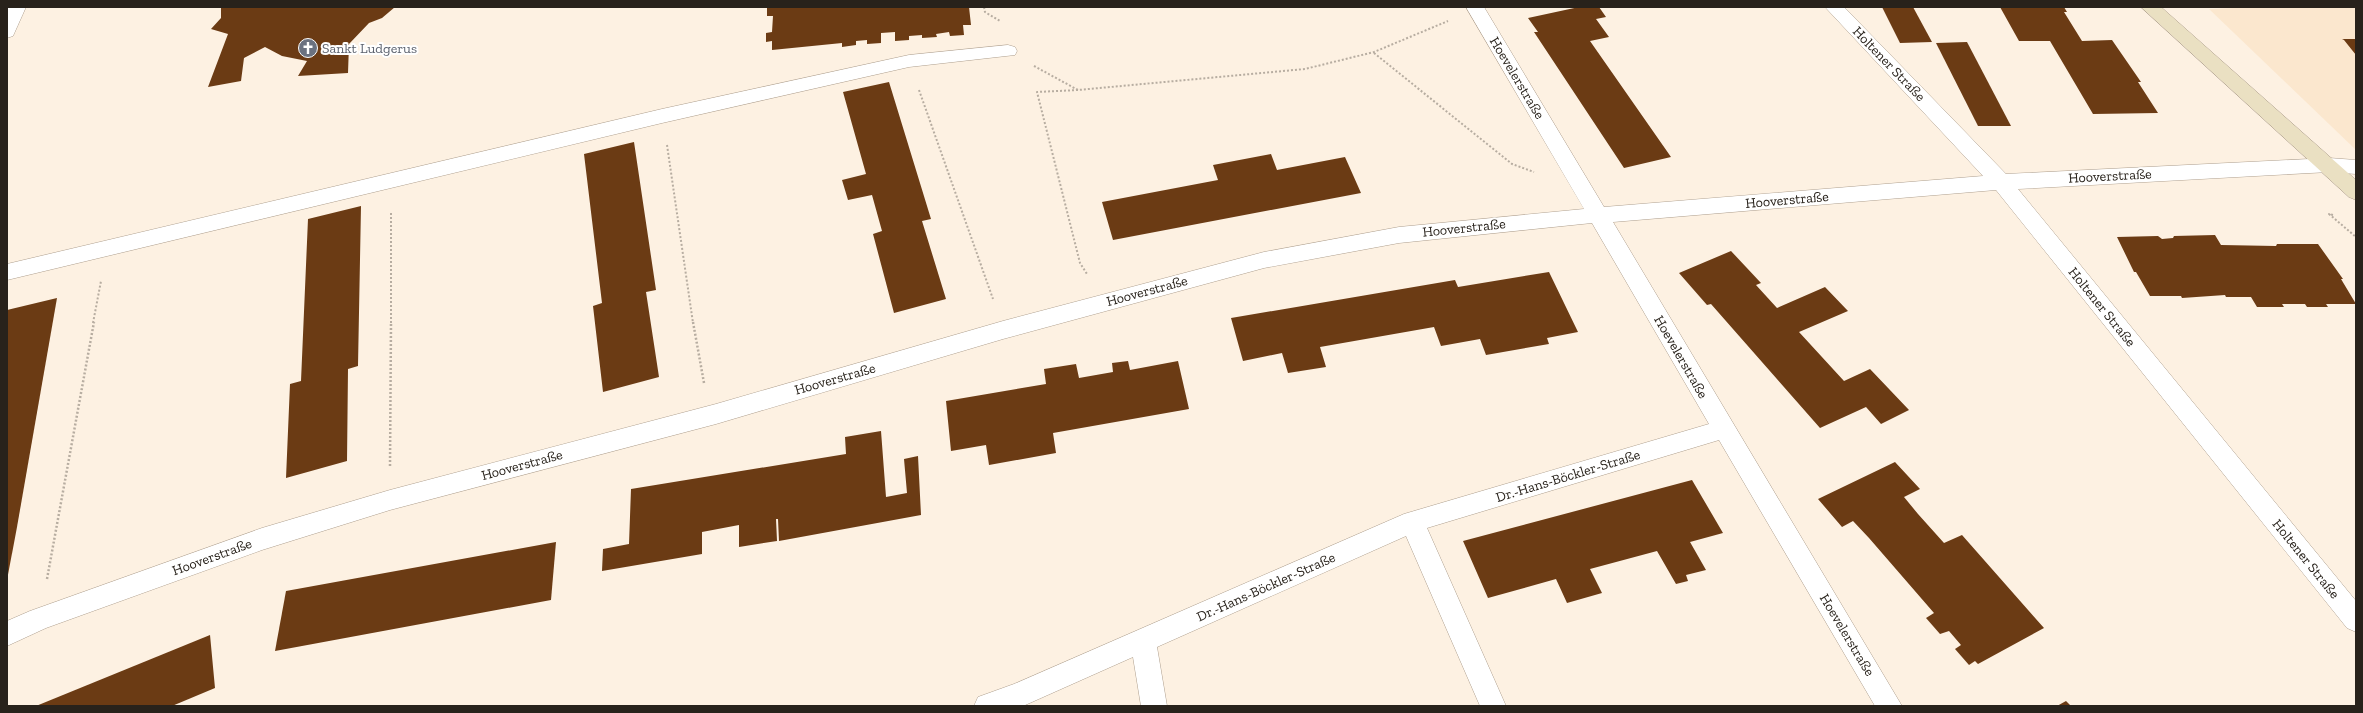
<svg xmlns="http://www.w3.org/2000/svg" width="2363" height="713" font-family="'Zilla Slab',serif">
	<rect width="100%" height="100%" fill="#fdf1e2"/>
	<!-- built -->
	<polygon fill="#fbe7ce" points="2258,7 2356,7 2356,150 2209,9"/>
	<!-- building -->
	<g fill="#6b3b14">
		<polygon points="221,7 395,7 382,18 369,23 349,44 348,73 298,76 307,61 282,56 265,47 244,58 241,81 208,87 228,34 211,29 221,18"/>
		<polygon points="767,7 969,7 971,25 963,25 964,35 950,36 949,32 936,34 937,37 922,38 922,35 909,36 909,40 895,41 895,32 881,33 881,43 867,44 867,40 856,41 856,45 842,47 842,43 772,50 772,41 766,42 766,33 772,32 773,16 767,16"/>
		<polygon points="1579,7 1599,7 1606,17 1596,19 1609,37 1590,41 1671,157 1624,168 1534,32 1538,32 1528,18"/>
		<polygon points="1882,7 1913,7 1932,42 1900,43"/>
		<polygon points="2000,7 2064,7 2067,12 2064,12 2082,41 2112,40 2141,82 2138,82 2158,113 2093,114 2050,41 2019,41"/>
		<polygon points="2342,39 2356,39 2356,55 2344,40"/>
		<polygon points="1967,42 2011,126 1978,126 1936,43"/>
		<polygon points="889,82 931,219 922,221 946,299 894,313 873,234 882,231 872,195 848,200 842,180 866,174 843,92"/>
		<polygon points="634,142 656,290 646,292 659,377 603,392 593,306 602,303 584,154"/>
		<polygon points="1271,154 1277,170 1345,157 1361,193 1113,240 1102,202 1218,180 1213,165"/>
		<polygon points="361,206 358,366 348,369 347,461 286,478 290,384 301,381 308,219"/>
		<polygon points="2215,235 2221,245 2276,246 2277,244 2318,244 2343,279 2341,279 2356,304 2326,304 2328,307 2307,307 2305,304 2282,304 2284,307 2257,307 2251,297 2226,297 2225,295 2182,298 2181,296 2150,296 2136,272 2134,272 2117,237 2158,236 2162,239 2173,238 2174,236"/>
		<polygon points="1731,251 1761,283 1756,285 1777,308 1825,287 1848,311 1799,332 1844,381 1870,369 1909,410 1881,424 1866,407 1820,428 1711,304 1707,305 1679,273"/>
		<polygon points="1549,272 1578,332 1547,338 1549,344 1486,355 1480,339 1441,346 1434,327 1320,347 1326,367 1288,373 1282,353 1243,361 1231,318 1455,280 1458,287"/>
		<polygon points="57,298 17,527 7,580 7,310"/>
		<polygon points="1128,361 1130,370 1178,361 1189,409 1053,433 1056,453 989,465 986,445 951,451 946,401 1046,384 1044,369 1076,364 1079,378 1113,372 1112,363"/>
		<polygon points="881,431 886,497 907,493 904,459 918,456 921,515 779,541 778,519 776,519 777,541 739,547 739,525 702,532 702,554 602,571 603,549 629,544 631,489 846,454 845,437"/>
		<polygon points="1895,462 1920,489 1904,497 1918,514 1944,543 1962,535 2044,628 1978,664 1975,661 1969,665 1955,649 1961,645 1949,631 1940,634 1926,618 1934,613 1869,538 1853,521 1842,527 1818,499"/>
		<polygon points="1692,480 1723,533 1690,542 1706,570 1686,575 1688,581 1676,584 1657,551 1590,569 1602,593 1567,603 1556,579 1488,598 1463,541"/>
		<polygon points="556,542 551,600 275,651 286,591"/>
		<polygon points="210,635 215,688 172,706 36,706"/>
		<polygon points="2066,701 2071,706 2057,706"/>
	</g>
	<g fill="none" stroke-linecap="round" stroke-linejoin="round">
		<!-- lane casing -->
		<g stroke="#ae9f8e" stroke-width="1">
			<polygon id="lane" points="1008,45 1015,47 1017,51 1015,55 909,67 662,123 7,280 7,264 662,109 909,55"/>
		</g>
		<!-- street casing -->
		<g stroke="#ae9f8e" stroke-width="1">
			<g id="street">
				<polygon points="8,7 26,7 13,36 7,38"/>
				<polygon points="1466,7 1484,7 1604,207 1983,176 1825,7 1844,7 2006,174 2329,158 2356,160 2356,174 2329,172 2018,189 2356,601 2356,632 2347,628 1996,190 1613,222 1902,706 1875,706 1719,440 1427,528 1506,706 1480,706 1406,536 1157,647 1167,706 1141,706 1133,657 1023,706 974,706 978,697 1014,684 1404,514 1709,424 1592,223 1399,243 1264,268 1003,339 716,424 390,510 262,550 46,628 7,646 7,621 30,611 262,528 390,490 716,404 1003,321 1264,252 1399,227 1584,209"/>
			</g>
		</g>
		<!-- secondary casing -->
		<g stroke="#ae9f8e" stroke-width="1">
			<polygon id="secondary" points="2141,7 2161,7 2356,180 2356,200 2349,197"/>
		</g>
		<!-- path-far1 -->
		<g stroke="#b7ada1" stroke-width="2" stroke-dasharray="2 2" stroke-linecap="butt">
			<polyline points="984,7 985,12 1000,21"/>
			<polyline points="1374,53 1512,164 1534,172"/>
			<polyline points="1034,66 1078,90 1305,69 1374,52 1448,21"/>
			<polyline points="919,90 993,299"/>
			<polyline points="1078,90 1037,92 1080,263 1087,274"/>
			<polyline points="667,145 693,323"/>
			<polyline points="2333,215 2329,214 2356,237"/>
			<polyline points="93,323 101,281"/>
			<polyline points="391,323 391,213"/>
		</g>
		<!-- path -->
		<g stroke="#b7ada1" stroke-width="2.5" stroke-dasharray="2 2" stroke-linecap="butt">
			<polyline points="693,322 704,383"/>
			<polyline points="390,466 391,322"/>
			<polyline points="47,579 94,322"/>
		</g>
		<!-- lane -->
		<use href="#lane" fill="#fff" fill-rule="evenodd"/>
		<!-- street -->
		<use href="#street" fill="#fff" fill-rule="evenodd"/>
		<!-- secondary -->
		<use href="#secondary" fill="#eae0c2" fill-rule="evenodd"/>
	</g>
	<!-- icons -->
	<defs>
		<g id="church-disc" transform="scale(1)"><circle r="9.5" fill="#6b7280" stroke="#fff"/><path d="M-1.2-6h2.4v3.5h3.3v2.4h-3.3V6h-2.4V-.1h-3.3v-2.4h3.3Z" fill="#fff"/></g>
	</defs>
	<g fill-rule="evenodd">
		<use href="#church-disc" x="308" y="48"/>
	</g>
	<g text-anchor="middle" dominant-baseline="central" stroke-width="4" stroke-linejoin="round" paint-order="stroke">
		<!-- worship labels -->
		<g font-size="14" fill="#5b616d" stroke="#fff" text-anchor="start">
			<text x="322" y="48">Sankt Ludgerus</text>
		</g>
		<!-- street labels -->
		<g font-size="14" fill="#28221b" stroke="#fff">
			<text transform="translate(1889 64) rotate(46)">Holtener Straße</text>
			<text transform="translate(1517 78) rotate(59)">Hoevelerstraße</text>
			<text transform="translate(2110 176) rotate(-3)">Hooverstraße</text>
			<text transform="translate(1787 200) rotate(-5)">Hooverstraße</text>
			<text transform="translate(1464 228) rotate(-6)">Hooverstraße</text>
			<text transform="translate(1147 291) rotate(-15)">Hooverstraße</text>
			<text transform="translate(2102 307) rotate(51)">Holtener Straße</text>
			<text transform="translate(1681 357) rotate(60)">Hoevelerstraße</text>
			<text transform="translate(835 379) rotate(-16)">Hooverstraße</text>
			<text transform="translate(522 465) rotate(-15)">Hooverstraße</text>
			<text transform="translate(1568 476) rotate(-17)">Dr.-Hans-Böckler-Straße</text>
			<text transform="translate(212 557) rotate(-20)">Hooverstraße</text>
			<text transform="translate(2306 559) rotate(51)">Holtener Straße</text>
			<text transform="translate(1266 587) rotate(-24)">Dr.-Hans-Böckler-Straße</text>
			<text transform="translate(1847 635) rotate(59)">Hoevelerstraße</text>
		</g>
	</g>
	<!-- border -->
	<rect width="2363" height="713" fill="none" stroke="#28221b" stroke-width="16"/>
</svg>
